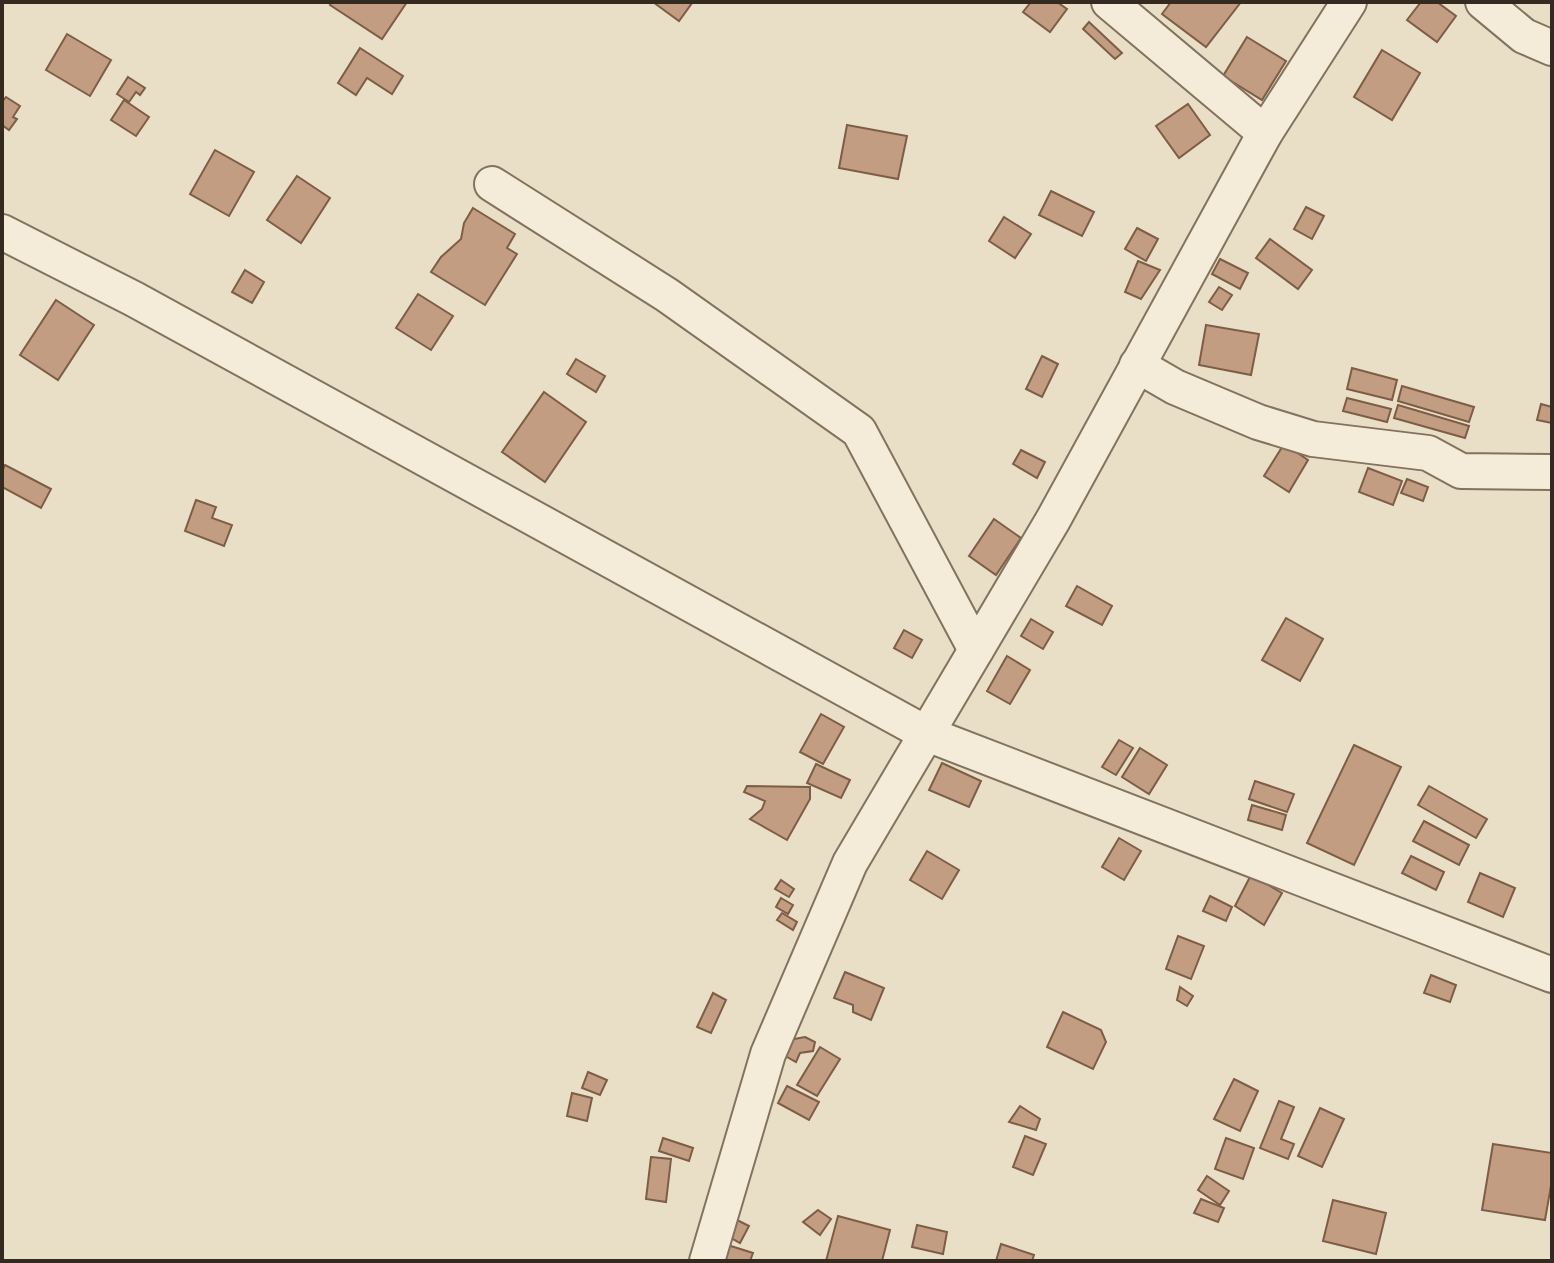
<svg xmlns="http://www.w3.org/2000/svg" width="1554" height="1263" font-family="Lora,serif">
	<rect width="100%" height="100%" fill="#e9dfc7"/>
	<!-- building -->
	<g fill="#c29d81" stroke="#7e5d47" stroke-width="2">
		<polygon points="332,2 407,2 382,39 330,5"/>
		<polygon points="653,2 691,2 692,3 679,21"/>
		<polygon points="1031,2 1057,2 1067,9 1050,32 1023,12"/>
		<polygon points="1171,2 1241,2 1206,47 1162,14"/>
		<polygon points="1421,2 1437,2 1456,16 1437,42 1407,20"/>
		<polygon points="1089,22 1122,53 1115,59 1083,29"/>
		<polygon points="67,34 111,60 90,96 46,70"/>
		<polygon points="1247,37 1286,61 1262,100 1223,76"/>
		<polygon points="360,48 403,76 392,94 367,78 356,95 338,83"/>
		<polygon points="1382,50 1420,73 1392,120 1354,97"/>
		<polygon points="128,77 145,88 140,95 136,92 129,102 117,94"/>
		<polygon points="6,97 20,106 13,117 17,119 9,130 2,125 2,102"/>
		<polygon points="124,100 149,117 136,136 111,120"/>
		<polygon points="1188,104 1210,135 1179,158 1156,126"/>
		<polygon points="847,125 907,136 898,179 839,168"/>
		<polygon points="215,150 254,172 229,216 190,194"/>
		<polygon points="297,176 330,198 301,243 267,220"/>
		<polygon points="1051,191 1094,212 1082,236 1039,215"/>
		<polygon points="1306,207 1324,216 1312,239 1294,229"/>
		<polygon points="473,208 515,234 507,248 517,254 485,305 431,272 441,257 461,239 464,223"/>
		<polygon points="1004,217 1031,234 1015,258 989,241"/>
		<polygon points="1137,228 1158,239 1146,261 1125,249"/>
		<polygon points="1270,239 1312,270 1298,289 1256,258"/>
		<polygon points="1220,259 1248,273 1240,289 1212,274"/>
		<polygon points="1138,261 1160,270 1141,299 1125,292"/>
		<polygon points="245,270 264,282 252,303 232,292"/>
		<polygon points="1219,287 1232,295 1222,310 1209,302"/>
		<polygon points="418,294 453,316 431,350 396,328"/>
		<polygon points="56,300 94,325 58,380 20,355"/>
		<polygon points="1206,325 1259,334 1251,375 1199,365"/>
		<polygon points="1042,356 1058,364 1042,397 1026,389"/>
		<polygon points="576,359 605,376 596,392 567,374"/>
		<polygon points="1352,368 1397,380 1392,400 1347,389"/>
		<polygon points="1402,386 1474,407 1469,422 1398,401"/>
		<polygon points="544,392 586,422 545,482 502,452"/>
		<polygon points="1347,398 1391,409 1387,422 1343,411"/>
		<polygon points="1541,404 1552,407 1552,423 1537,420"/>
		<polygon points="1398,405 1469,426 1465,438 1394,418"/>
		<polygon points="1284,444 1308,460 1289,492 1264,476"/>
		<polygon points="1021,450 1045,462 1037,478 1013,464"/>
		<polygon points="5,465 51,489 41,508 2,487 2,471"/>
		<polygon points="1368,468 1402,481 1393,505 1359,492"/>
		<polygon points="1407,479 1428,487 1423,501 1401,493"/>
		<polygon points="196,500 216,507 212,518 232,525 224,546 185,531"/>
		<polygon points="994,519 1021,538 996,575 969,556"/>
		<polygon points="1077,586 1112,606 1102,625 1066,606"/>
		<polygon points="1286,618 1323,639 1300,681 1262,660"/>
		<polygon points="1031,619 1053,632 1043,649 1021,636"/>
		<polygon points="904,630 922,640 912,658 894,648"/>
		<polygon points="1007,656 1030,670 1010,704 987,691"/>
		<polygon points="821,714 844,727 823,764 800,752"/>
		<polygon points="1119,740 1133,748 1116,775 1102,767"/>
		<polygon points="1354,745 1401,767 1354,865 1307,843"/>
		<polygon points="1140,748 1167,765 1149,794 1122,777"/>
		<polygon points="942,763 981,781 969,807 929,790"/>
		<polygon points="816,764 850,780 841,798 807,783"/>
		<polygon points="1255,781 1294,794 1287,812 1249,799"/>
		<polygon points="747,786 810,787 810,799 787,840 750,819 762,809 765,801 744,792"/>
		<polygon points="1429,786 1487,819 1476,838 1418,805"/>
		<polygon points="1252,805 1286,815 1282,830 1248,820"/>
		<polygon points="1424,821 1469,845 1459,865 1413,841"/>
		<polygon points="1119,838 1141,851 1124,880 1102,867"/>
		<polygon points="927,851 959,870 942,899 910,880"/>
		<polygon points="1411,856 1444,872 1436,890 1402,873"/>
		<polygon points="1480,873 1515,888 1503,917 1468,902"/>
		<polygon points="1251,875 1282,893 1264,925 1235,906"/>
		<polygon points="781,880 794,889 789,897 775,889"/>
		<polygon points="1210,896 1232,907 1226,921 1203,911"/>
		<polygon points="781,898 793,905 788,914 776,907"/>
		<polygon points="782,913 797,922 793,930 777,920"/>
		<polygon points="1178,936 1204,946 1191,979 1166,969"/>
		<polygon points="845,972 884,988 871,1020 853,1012 853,1005 834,998"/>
		<polygon points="1431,975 1456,985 1450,1002 1424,993"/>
		<polygon points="1180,987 1193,996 1187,1006 1177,1000"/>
		<polygon points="713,993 726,1000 711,1033 697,1027"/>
		<polygon points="1063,1012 1101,1030 1106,1042 1093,1069 1047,1047"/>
		<polygon points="805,1037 815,1042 813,1051 800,1053 796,1062 780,1053 789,1040"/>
		<polygon points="820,1047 840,1059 817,1096 797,1085"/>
		<polygon points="588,1072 607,1080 600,1095 582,1088"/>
		<polygon points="1234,1079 1258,1091 1240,1131 1214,1119"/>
		<polygon points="787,1086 819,1102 809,1120 778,1103"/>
		<polygon points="572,1093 592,1098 587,1121 567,1116"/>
		<polygon points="1279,1101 1294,1107 1281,1139 1294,1144 1288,1159 1260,1148"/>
		<polygon points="1020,1106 1040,1119 1036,1130 1009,1122"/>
		<polygon points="1320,1108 1344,1119 1322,1167 1298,1156"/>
		<polygon points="1025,1136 1046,1144 1033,1175 1013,1167"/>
		<polygon points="663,1138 693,1148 689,1161 659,1151"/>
		<polygon points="1226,1138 1254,1148 1243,1179 1215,1169"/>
		<polygon points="1493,1144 1552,1153 1552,1180 1545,1220 1482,1210"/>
		<polygon points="651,1157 671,1159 666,1202 646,1199"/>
		<polygon points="1207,1176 1229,1191 1220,1205 1198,1190"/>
		<polygon points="1201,1199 1224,1208 1218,1222 1194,1213"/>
		<polygon points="1333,1200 1386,1213 1376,1254 1323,1241"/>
		<polygon points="818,1210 831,1219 820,1235 803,1222"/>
		<polygon points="838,1216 890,1230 882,1261 826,1261"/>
		<polygon points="735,1219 749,1226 740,1243 726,1235"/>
		<polygon points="917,1225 947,1232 943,1254 912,1247"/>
		<polygon points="718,1242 753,1253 750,1261 712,1261"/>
		<polygon points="1001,1244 1034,1255 1032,1261 996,1261"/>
	</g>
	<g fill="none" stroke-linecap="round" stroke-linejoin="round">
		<!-- minor casing -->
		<g stroke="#82725e" stroke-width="38">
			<g id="minor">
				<polyline points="1109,2 1265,133"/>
				<polyline points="1483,2 1524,36 1552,48"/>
				<polyline points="492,184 667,295 859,431 976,650"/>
				<polyline points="2,232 134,299 927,734 1552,975"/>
				<polyline points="1137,365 1175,387 1258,422 1313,439 1428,453 1461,471 1552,472"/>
				<polyline points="707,1261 768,1054 850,863 1053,520 1265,133 1349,2"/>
			</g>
		</g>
		<!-- minor -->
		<use href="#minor" stroke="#f4ecd9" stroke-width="34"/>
	</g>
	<!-- border -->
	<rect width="1554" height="1263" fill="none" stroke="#342a20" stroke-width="8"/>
</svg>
